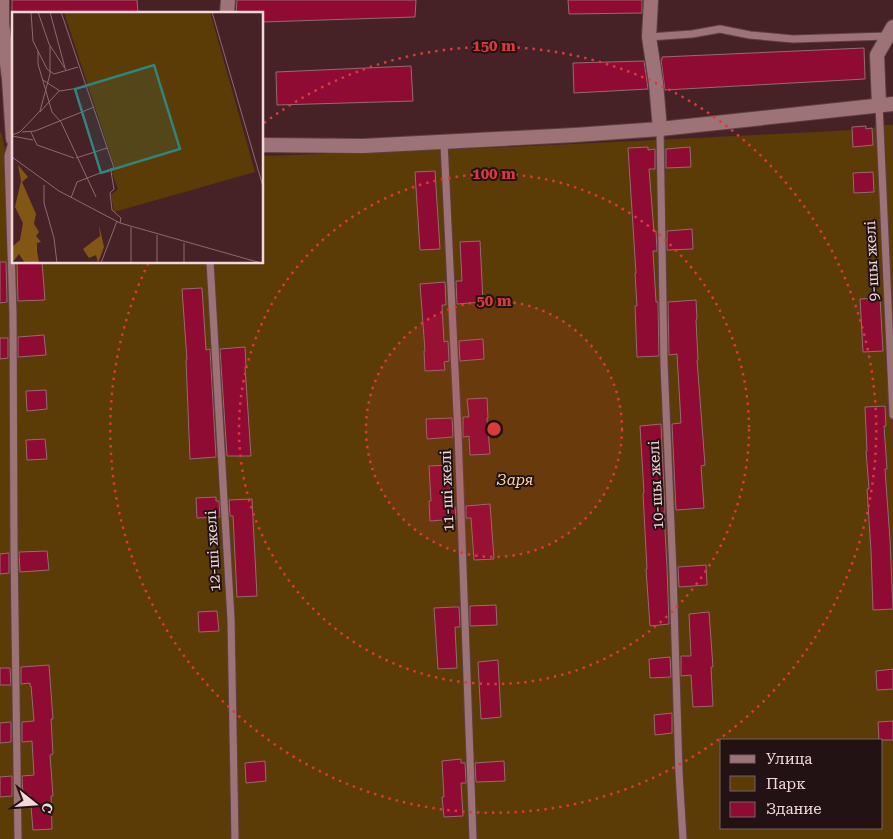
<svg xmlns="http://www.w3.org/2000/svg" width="893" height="839" font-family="'Roboto Serif',serif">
	<rect width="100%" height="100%" fill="#462227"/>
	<!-- green -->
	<path fill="#5b3b06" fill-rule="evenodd" d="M882,125H893V839H0V131L2,135L5,149H14V262H262L263,156C465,150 667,140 869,129ZM722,740H882V828H722Z"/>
	<!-- building -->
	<g fill="#900b33" stroke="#956b6f">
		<polygon points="12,0 137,0 138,14 12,14"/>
		<polygon points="237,0 416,0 415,17 262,22 262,14 236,14"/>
		<polygon points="568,0 642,0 642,13 569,14"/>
		<polygon points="864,48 865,79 665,90 661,60 662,60 662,57"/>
		<polygon points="644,61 648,89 574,93 573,63"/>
		<polygon points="411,66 413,101 277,105 276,72"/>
		<polygon points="866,126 866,129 872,128 873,145 853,147 852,127"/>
		<polygon points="648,147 648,150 655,149 655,169 649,169 654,232 656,231 657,251 653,251 656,302 658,302 659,356 637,357 635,306 637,306 635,273 636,273 628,148"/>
		<polygon points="690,147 691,167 666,168 666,149"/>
		<polygon points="435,171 440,249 420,250 415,172"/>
		<polygon points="873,172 874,192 854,193 853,173"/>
		<polygon points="692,229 693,249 667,250 667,231"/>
		<polygon points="480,241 483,302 457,304 456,281 462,281 460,242"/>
		<polygon points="0,262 6,262 7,302 0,303"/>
		<polygon points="17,262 42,262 45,300 18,301"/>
		<polygon points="445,282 446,305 442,305 444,342 448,341 449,361 444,362 445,370 425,371 424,351 425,351 420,284"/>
		<polygon points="202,288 206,350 210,349 216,457 190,459 186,360 187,360 182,289"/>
		<polygon points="880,298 883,351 863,352 860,299"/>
		<polygon points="696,300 697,319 696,320 698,360 697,360 705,465 701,466 704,508 676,510 672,424 681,423 677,354 669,355 668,302"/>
		<polygon points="44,335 46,355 18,357 18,337"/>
		<polygon points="0,338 8,338 8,358 0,359"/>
		<polygon points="483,339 484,359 460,361 459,341"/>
		<polygon points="245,347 246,367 245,367 251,456 227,456 220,349"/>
		<polygon points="46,390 47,409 27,411 26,391"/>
		<polygon points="487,398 488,418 487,418 490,454 470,455 469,436 463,437 463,417 469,417 467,399"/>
		<polygon points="885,406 886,426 884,426 887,469 885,469 890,540 893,609 873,610 871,551 867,489 869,489 866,451 867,451 865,407"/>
		<polygon points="452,418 453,437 427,439 426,419"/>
		<polygon points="661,424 665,511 664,511 667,567 669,624 650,626 646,569 647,569 643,493 644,493 640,426"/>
		<polygon points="45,439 47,459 27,460 26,440"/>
		<polygon points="449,465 451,507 455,507 456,519 430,521 429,501 431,501 429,466"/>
		<polygon points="216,497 216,501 219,501 220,517 197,518 196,498"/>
		<polygon points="252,499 257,596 237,597 233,516 230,516 229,500"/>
		<polygon points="490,504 494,559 474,560 471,518 466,518 466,506"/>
		<polygon points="47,551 49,570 20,572 19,552"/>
		<polygon points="9,553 9,573 0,574 0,554"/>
		<polygon points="706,565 707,585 679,587 678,567"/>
		<polygon points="496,605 497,625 470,626 470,606"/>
		<polygon points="454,607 459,607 460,627 455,627 457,668 438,669 434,608"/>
		<polygon points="217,611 219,631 199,632 198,612"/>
		<polygon points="709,612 713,667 711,667 713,706 693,707 691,675 681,676 681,656 691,656 689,614"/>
		<polygon points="670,657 671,677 650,678 649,659"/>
		<polygon points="498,660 501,717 481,719 478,662"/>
		<polygon points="49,665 53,719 51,719 53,754 50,755 53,796 51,796 52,829 33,830 30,795 23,796 22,776 34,775 32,741 22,742 22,722 34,721 31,686 30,686 30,683 21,684 21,667"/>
		<polygon points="0,668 10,668 11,685 0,685"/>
		<polygon points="893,669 893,689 877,690 876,671"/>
		<polygon points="672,713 672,733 655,735 654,715"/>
		<polygon points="893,721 893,740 879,740 878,722"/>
		<polygon points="11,722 11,742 0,743 0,723"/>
		<polygon points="461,759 461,763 465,763 466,783 461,783 463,816 444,817 442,797 444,797 442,761"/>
		<polygon points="265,761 266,781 246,783 245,763"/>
		<polygon points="504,761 505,781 476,782 475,763"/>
		<polygon points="12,776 12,796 0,797 0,777"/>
	</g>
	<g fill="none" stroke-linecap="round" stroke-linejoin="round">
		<!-- lane casing -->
		<g stroke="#5e4045" stroke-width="9">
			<g id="lane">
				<polyline points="649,37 692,34 720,29 750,35 793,39 888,36"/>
				<polyline points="879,105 893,415"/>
				<polyline points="660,129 664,363 673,573 679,773 683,839"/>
				<polyline points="13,139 8,156 13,314 14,547 18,839"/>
				<polyline points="444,143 458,433 473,839"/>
				<polyline points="210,262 231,619 235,839"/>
			</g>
		</g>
		<!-- street casing -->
		<g stroke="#5e4045" stroke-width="16">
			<g id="street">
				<polyline points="2,0 2,24 9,79 13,139"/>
				<polyline points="651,0 649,37 656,83 660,129"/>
				<polyline points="227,14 228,0"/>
				<polyline points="879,105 877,55 893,27"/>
				<polyline points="262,145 363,146 575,135 660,129 893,104"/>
			</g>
		</g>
		<!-- lane -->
		<use href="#lane" stroke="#9e7377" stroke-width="7"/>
		<!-- street -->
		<use href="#street" stroke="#9e7377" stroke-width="14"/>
	</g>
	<!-- distance rings -->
	<circle cx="494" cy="429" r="128" fill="#d93a3a" fill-opacity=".12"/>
	<g fill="none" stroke="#d93a3a" stroke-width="2.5" stroke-dasharray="2.5 5">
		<circle cx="494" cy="429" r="128"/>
		<circle cx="494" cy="429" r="255"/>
		<path d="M264 123A383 383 0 1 1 148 264"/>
	</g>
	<g text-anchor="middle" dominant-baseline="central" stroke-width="4" stroke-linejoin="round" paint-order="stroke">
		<!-- street labels -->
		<g font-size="15" fill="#f1d9da" stroke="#221213">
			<text transform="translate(872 261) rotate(-93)">9-шы желі</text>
			<text transform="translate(656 485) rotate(-93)">10-шы желі</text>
			<text transform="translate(447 491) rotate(-92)">11-ші желі</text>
			<text transform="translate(213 551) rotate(-93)">12-ші желі</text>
		</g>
		<!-- park labels -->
		<g font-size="15" font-style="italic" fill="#fbd5a4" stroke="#221213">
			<text x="515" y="480">Заря</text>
		</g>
	</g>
	<!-- overview -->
	<g transform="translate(12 12)">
		<rect width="251" height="251" fill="#462227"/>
		<path d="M52,0H198L243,160L102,200L99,183L106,177L100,161L103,156Z" fill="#5b3b06"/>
		<path d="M6,153L16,165L10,170L24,202L22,212L27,220L24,224L29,230L25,231V239L27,251H13L7,242L0,251L1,234L8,228L11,211L3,195L9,169ZM87,213L92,235L86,251L84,243L77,246L71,237L88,224Z" fill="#825713"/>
		<path fill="none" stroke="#8a6b6f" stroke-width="1" d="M19,0L21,29L35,57L42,62M26,0L37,32L54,58M38,0L53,56M49,0L102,156L99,160L102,177L98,181L100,198L109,206L108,211M200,0L252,178M26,39V52L40,100L49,110L84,185M42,62L66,55M31,68L48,79L73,75M28,100L47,79M10,120L23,119L82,95M19,120L25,133L62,146M0,123L8,120L28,99L38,62V34M0,124L21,128M0,145L47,179L108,211L249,251M64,146L95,136M32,173V191L42,226L45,251M59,186L65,170L101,156M145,223V251M89,251L105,209M119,251V215M172,251V231"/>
		<path fill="#31857e" fill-opacity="0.15" stroke="#31857e" stroke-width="2.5" d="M142,53L168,137L89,161L63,77Z"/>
		<rect width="251" height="251" fill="none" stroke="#f1d9da" stroke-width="2.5"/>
	</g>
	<circle cx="494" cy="429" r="8" fill="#d93a3a" stroke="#221213" stroke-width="2.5"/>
	<g font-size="15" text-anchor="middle" font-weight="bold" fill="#d93a3a" stroke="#221213" stroke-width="4" stroke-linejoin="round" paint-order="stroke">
		<text x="494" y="51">150 m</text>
		<text x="494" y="179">100 m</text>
		<text x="494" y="306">50 m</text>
	</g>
	<!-- legend -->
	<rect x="720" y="739" width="162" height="90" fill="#221213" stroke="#756263"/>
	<rect x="730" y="755" width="25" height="8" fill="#9e7377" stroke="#756263"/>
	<text x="766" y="764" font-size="15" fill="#f1d9da">Улица</text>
	<rect x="730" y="776" width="25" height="15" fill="#5b3b06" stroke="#756263"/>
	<text x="766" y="789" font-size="15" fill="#f1d9da">Парк</text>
	<rect x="730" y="802" width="25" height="15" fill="#900b33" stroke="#756263"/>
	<text x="766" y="814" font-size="15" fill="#f1d9da">Здание</text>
	<!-- north arrow -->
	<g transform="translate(35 804) rotate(107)" stroke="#221213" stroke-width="4" paint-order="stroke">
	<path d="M0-4L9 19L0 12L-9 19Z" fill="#f1d9da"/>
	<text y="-8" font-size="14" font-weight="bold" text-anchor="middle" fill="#f1d9da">С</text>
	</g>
</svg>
